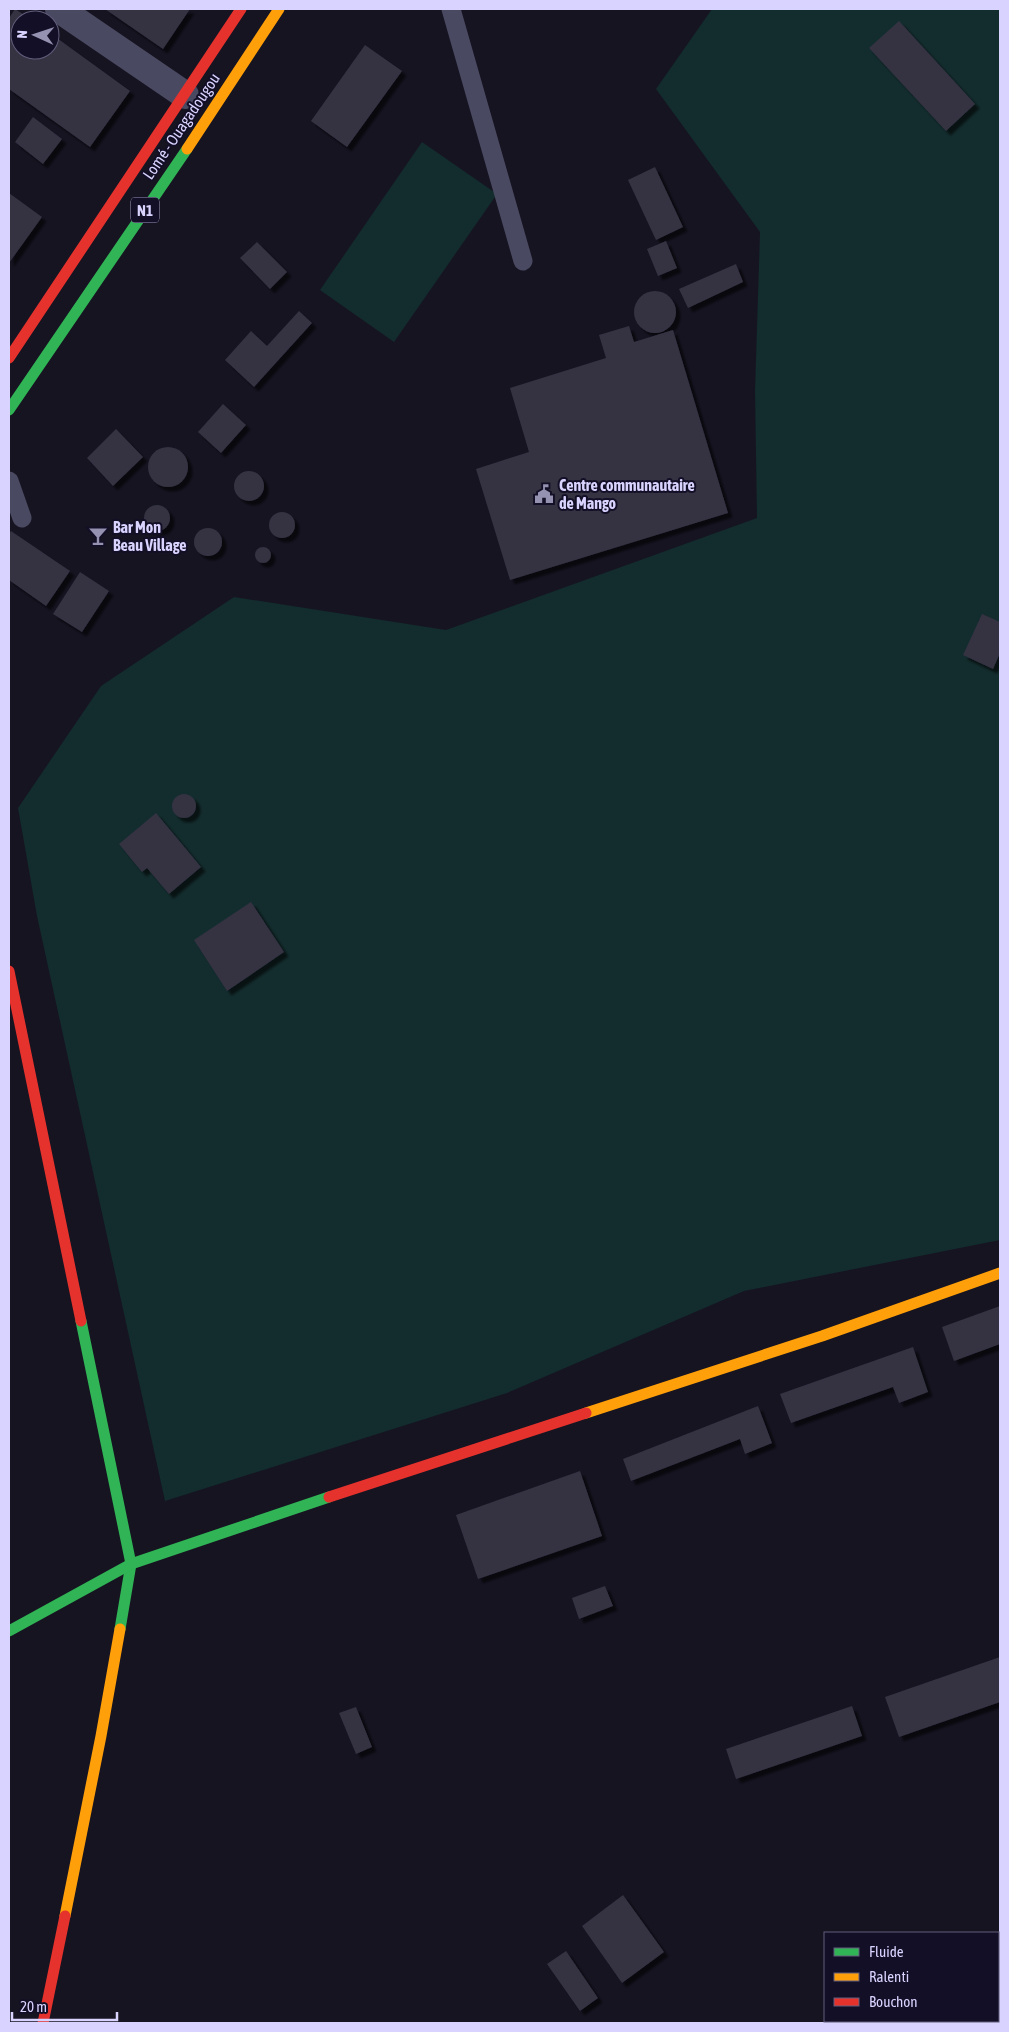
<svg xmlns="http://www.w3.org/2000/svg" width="1009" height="2032" font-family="'Asap Condensed',sans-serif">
	<defs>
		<filter id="shadow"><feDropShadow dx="4.5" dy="4.5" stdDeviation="1" flood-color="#0009"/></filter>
	</defs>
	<rect width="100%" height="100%" fill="#161421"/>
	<!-- green -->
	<g fill="#132c2d">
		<polygon points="712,9 1000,9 1000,1240 744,1291 507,1393 165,1501 37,916 18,808 101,686 234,597 446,630 757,518 755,391 760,232 656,89"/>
		<polygon points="422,142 497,194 394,342 320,290"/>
	</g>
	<!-- building -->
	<g fill="#343243" filter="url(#shadow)">
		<polygon points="15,9 32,20 20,20 20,50 50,50 50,33 130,91 90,147 9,89 9,18"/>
		<polygon points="105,9 190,9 163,49"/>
		<polygon points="899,21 975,104 946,131 869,48"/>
		<polygon points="365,45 402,71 347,147 311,121"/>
		<polygon points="33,117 62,139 43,164 15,142"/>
		<polygon points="655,167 683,227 656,240 628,180"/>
		<polygon points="9,193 42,217 9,263"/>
		<polygon points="666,241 677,268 658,276 647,249"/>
		<polygon points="257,242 287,272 270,289 240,258"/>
		<polygon points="736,264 743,282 688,308 679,289"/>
		<circle cx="655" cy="312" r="21"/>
		<polygon points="299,311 312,323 254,387 225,360 251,331 267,346"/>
		<polygon points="629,326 634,342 673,330 728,513 510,580 476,469 529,452 510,388 606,358 599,335"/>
		<polygon points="223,404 246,425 221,453 198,432"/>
		<polygon points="116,429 143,457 113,486 87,458"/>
		<circle cx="168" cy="467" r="20"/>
		<circle cx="249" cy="486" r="15"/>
		<circle cx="157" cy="518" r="13"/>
		<circle cx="282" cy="525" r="13"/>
		<circle cx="208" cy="542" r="14"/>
		<polygon points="11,531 70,571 46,606 9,580 9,534"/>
		<circle cx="263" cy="555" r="8"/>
		<polygon points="80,572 109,591 82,632 53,614"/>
		<polygon points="982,614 1000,622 1000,653 993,669 963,655"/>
		<circle cx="184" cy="806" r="12"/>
		<polygon points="156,813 201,867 169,894 147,868 142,872 119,844"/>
		<polygon points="251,902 284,952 227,991 194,940"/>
		<polygon points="1000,1306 1000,1344 954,1361 942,1327"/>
		<polygon points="913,1347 928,1392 899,1403 893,1387 791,1423 780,1394"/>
		<polygon points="758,1406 772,1443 745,1454 740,1439 631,1481 623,1459"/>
		<polygon points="580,1471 602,1536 478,1579 456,1515"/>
		<polygon points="605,1586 613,1606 579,1619 572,1598"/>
		<polygon points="1000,1657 1000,1702 899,1737 885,1697"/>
		<polygon points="852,1706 862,1736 736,1779 726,1749"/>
		<polygon points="356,1707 372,1747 356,1754 339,1713"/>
		<polygon points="623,1895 664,1952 622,1983 582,1926"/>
		<polygon points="566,1951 598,1998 580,2011 547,1964"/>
	</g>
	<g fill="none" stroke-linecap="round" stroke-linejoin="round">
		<!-- lane -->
		<g stroke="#4a4962" stroke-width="19">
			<polyline points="451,9 523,261"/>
			<polyline points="9,481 22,518"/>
		</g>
		<!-- street -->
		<polyline stroke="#4a4962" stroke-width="28" points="59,9 185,95"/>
		<!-- fast -->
		<g stroke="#30b455" stroke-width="11">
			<polyline points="9,410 187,149"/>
			<polyline points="81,1321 131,1564 120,1629"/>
			<polyline points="9,1631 131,1564 329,1497"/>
		</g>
		<!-- slow -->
		<g stroke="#ff9f0a" stroke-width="11">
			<polyline points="187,149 279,9"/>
			<polyline points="586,1413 822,1336 1000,1273"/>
			<polyline points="65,1916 101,1736 120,1629"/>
		</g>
		<!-- jam -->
		<g stroke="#e5322d" stroke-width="11">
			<polyline points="9,358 241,9"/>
			<polyline points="9,971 81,1321"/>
			<polyline points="329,1497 586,1413"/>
			<polyline points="43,2023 65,1916"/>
		</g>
	</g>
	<!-- icons -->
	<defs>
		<g id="civic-bare" transform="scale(1.5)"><path d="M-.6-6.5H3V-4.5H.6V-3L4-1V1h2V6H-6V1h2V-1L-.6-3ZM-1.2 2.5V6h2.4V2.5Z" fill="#9591b1" stroke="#130f26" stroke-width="2.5" paint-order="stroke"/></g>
		<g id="bar-bare" transform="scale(1.5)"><path d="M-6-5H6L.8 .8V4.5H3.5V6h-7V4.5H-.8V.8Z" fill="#9591b1" stroke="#130f26" stroke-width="2.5" paint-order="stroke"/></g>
	</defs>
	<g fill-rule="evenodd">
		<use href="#civic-bare" x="544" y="494"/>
		<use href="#bar-bare" x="98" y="536"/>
	</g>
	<g text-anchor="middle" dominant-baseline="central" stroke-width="4" stroke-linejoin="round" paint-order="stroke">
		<!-- shield labels -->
		<rect fill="#130f26" stroke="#9e99be" stroke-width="1" x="131" y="197.5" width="28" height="25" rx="4"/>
		<g font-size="15" font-weight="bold" fill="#d9d4ff">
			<text x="145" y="210">N1</text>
		</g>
		<!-- street labels -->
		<g font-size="16" fill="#d9d4ff" stroke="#130f26">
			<text transform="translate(181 126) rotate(-56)">Lomé - Ouagadougou</text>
		</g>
		<!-- poi labels -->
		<g font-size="16" font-weight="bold" fill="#d9d4ff" stroke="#130f26" text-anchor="start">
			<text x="559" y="485">Centre communautaire<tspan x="559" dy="18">de Mango</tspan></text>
			<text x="113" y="527">Bar Mon<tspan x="113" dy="18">Beau Village</tspan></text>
		</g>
	</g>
	<!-- border -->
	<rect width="1009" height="2032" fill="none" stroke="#d9d4ff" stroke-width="20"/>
	<!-- legend -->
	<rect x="824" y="1932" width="175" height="90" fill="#130f26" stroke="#625e7d"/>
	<rect x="834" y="1948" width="25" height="8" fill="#30b455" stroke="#625e7d"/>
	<text x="869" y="1957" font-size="15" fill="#d9d4ff">Fluide</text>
	<rect x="834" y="1973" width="25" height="8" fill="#ff9f0a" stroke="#625e7d"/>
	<text x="869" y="1982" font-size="15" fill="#d9d4ff">Ralenti</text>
	<rect x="834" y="1998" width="25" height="8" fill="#e5322d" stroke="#625e7d"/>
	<text x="869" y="2007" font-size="15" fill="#d9d4ff">Bouchon</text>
	<!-- north arrow -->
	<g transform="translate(35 35) rotate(273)"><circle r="24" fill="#130f26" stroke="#625e7d"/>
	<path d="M0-4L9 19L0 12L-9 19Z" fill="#9591b1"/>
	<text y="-8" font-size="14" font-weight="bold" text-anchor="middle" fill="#d9d4ff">N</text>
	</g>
	<!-- scale -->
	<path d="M12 2012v8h105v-8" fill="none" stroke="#d9d4ff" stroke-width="2.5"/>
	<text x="20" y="2012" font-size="15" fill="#d9d4ff" stroke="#130f26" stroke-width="4" paint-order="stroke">20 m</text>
</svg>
